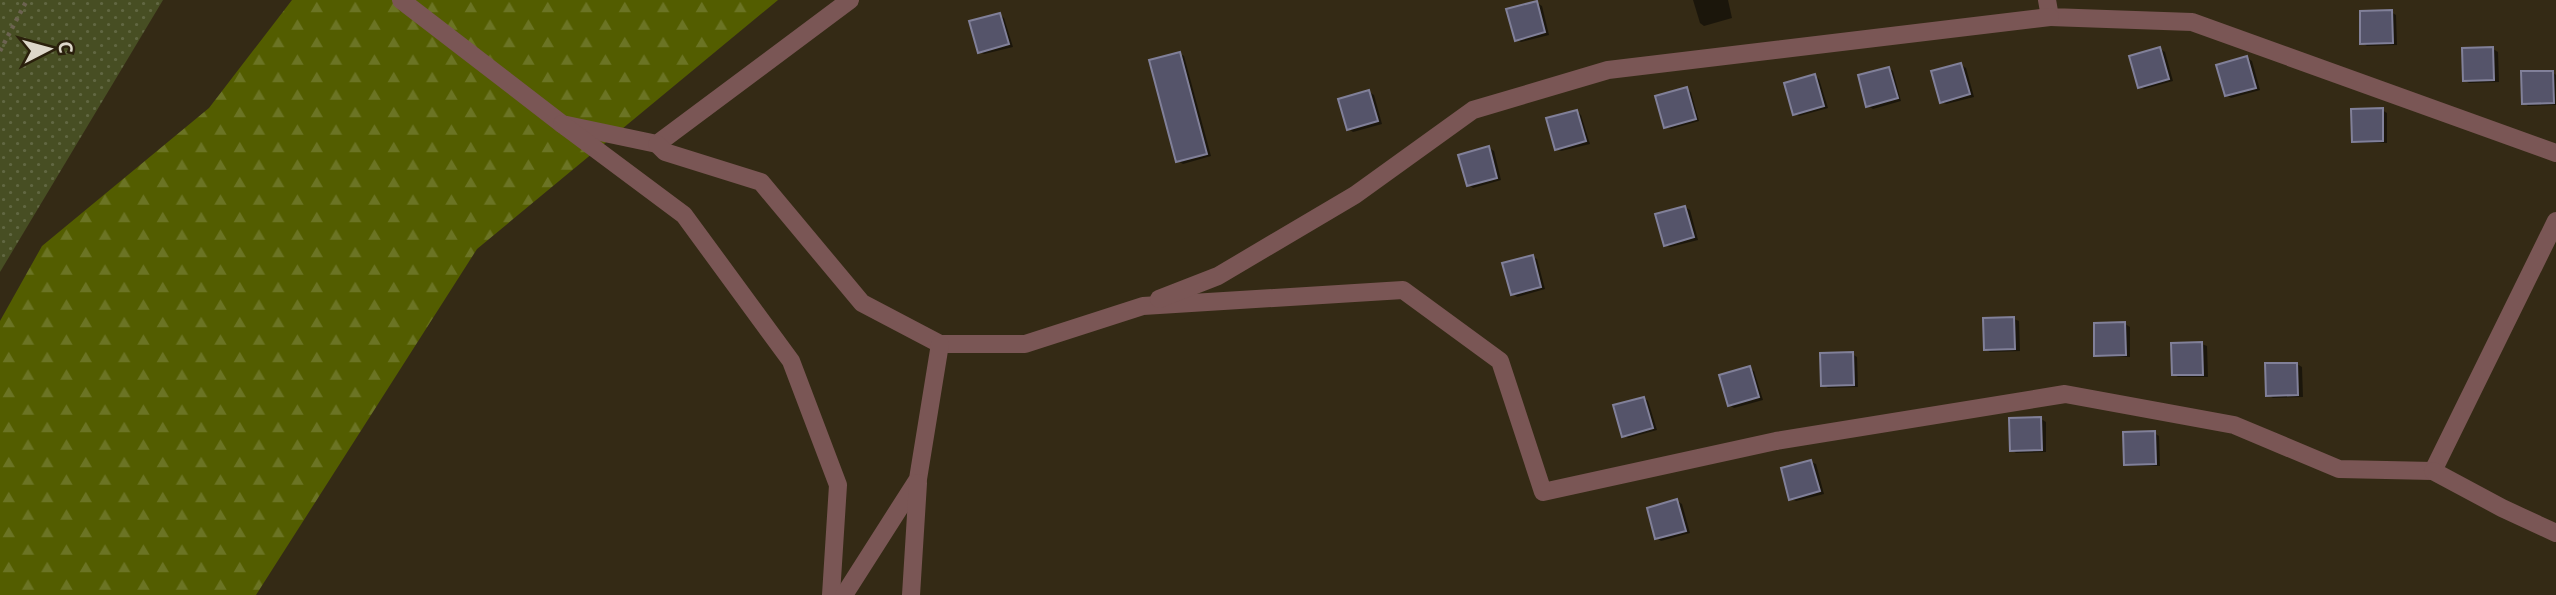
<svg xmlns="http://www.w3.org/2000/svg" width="2556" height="595" font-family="'Open Sans',sans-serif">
	<defs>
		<pattern id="forest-firs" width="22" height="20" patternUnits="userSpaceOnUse" patternTransform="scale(1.75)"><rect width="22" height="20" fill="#535d00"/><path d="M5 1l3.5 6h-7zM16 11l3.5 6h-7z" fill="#6b7424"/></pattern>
		<pattern id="garden-dots" width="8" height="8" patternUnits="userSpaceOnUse" patternTransform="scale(1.75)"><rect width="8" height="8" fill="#474e23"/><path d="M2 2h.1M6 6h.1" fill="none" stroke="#616742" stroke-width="1.8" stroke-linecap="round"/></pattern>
	</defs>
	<rect width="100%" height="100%" fill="#342a15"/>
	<!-- forest -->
	<polygon fill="url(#forest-firs)" points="292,0 778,0 477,249 256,595 0,595 0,321 42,246 209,108"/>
	<!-- garden -->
	<polygon fill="url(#garden-dots)" points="0,0 163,0 0,272"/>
	<!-- shadow -->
	<g fill="#0007">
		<polygon points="1693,0 1728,0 1732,18 1704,26 1700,23"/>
		<polygon points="1537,3 1542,6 1549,35 1521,42 1517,40"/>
		<polygon points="2391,12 2396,15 2397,45 2367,46 2362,43"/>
		<polygon points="1000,15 1004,18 1013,47 984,54 979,52"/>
		<polygon points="2160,49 2165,52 2173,81 2144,89 2140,86"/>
		<polygon points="2493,49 2498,52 2499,82 2469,83 2464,80"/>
		<polygon points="1180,54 1184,56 1211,156 1183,164 1178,161"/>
		<polygon points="2247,58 2252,61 2260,90 2231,98 2226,95"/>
		<polygon points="1961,65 1966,68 1974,97 1946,104 1941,102"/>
		<polygon points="1888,68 1893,71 1901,101 1873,109 1868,106"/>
		<polygon points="2552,72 2556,75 2556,105 2528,106 2524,103"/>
		<polygon points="1815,76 1819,79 1828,108 1799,116 1794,113"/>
		<polygon points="1686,89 1691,92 1699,121 1671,129 1666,127"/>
		<polygon points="1369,92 1374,95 1382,124 1353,132 1349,129"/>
		<polygon points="2382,110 2387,113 2387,143 2358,143 2353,141"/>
		<polygon points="1577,112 1581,115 1590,144 1561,151 1556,149"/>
		<polygon points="1489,148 1494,151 1501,180 1473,188 1469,185"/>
		<polygon points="1685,207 1690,210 1698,240 1670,247 1665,245"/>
		<polygon points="1532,257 1537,259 1545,289 1517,297 1513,294"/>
		<polygon points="2014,319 2019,321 2020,351 1990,352 1985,349"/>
		<polygon points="2125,324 2130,327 2130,357 2101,357 2096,355"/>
		<polygon points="2202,344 2207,346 2208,377 2178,377 2173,374"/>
		<polygon points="1852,354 1857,357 1858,387 1828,388 1823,385"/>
		<polygon points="2297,364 2302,367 2303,397 2273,398 2268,395"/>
		<polygon points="1749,368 1754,371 1763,400 1734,408 1729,405"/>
		<polygon points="1644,398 1648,401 1657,430 1628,438 1623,435"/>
		<polygon points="2041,419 2046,422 2046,452 2016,453 2011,450"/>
		<polygon points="2154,433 2159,436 2160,466 2130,466 2126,464"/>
		<polygon points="1811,462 1816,464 1824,494 1796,501 1791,499"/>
		<polygon points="1677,501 1682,504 1690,533 1661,541 1657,538"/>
	</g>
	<!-- building -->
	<g fill="#55546a" stroke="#818099" stroke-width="2">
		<polygon points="1537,1 1545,32 1515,41 1506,9"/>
		<polygon points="2392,10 2393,43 2360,44 2360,11"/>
		<polygon points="1000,13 1009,44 978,53 969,21"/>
		<polygon points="2160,47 2169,79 2138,88 2129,56"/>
		<polygon points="2493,47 2494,80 2463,81 2462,48"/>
		<polygon points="1180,52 1207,154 1176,162 1149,60"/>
		<polygon points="2247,56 2256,88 2225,96 2216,65"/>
		<polygon points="1961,63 1970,94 1940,103 1931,71"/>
		<polygon points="1889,67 1898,98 1866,107 1858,75"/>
		<polygon points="2521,71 2553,71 2554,103 2522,104"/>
		<polygon points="1815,74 1824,106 1793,115 1784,83"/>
		<polygon points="1687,87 1696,119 1664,128 1655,96"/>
		<polygon points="1369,90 1378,121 1347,130 1338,99"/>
		<polygon points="2383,108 2383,141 2352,142 2351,109"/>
		<polygon points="1577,110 1586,141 1555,150 1546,118"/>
		<polygon points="1489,146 1497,178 1467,186 1458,155"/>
		<polygon points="1685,206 1694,237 1664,246 1655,214"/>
		<polygon points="1533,255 1541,287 1511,295 1502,263"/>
		<polygon points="2014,317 2015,349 1984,350 1983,318"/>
		<polygon points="2125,322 2126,355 2094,356 2094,323"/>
		<polygon points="2202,342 2203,375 2172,375 2171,343"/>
		<polygon points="1853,352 1854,385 1821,386 1820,353"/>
		<polygon points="2265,363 2297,363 2298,395 2266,396"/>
		<polygon points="1750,366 1759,397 1728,406 1719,375"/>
		<polygon points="1644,397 1653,428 1622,437 1613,405"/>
		<polygon points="2041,417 2042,450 2010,451 2009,418"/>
		<polygon points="2155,431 2156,464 2124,465 2123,432"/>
		<polygon points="1811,460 1820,491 1789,500 1781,468"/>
		<polygon points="1677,499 1686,531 1655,539 1647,508"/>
	</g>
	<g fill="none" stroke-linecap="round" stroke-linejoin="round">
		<!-- path -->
		<polyline stroke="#6c6351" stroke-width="4.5" stroke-dasharray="3.5 5" stroke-linecap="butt" points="0,51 27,0"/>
		<!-- street -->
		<g stroke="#7a5655" stroke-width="18">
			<polyline points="401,0 562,124 657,144 850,0"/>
			<polyline points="2047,0 2050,17 2192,22 2556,153"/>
			<polyline points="562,124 684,215 791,361 838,485 831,595"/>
			<polyline points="657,144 665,152 761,182 862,303 940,344 1025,344 1143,306 1403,290 1500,361 1543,492 1776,441 2065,394 2234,425 2339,469 2433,471 2556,221"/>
			<polyline points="1159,299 1218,276 1355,195 1473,110 1608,70 2050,17"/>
			<polyline points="2433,471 2502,508 2556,533"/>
			<polyline points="844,595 918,479 940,344"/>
			<polyline points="911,595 918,483"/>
		</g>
	</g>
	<!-- north arrow -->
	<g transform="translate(49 49) rotate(84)" stroke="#2a200c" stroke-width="5" paint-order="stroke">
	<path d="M0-5L12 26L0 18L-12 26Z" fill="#ddd7ca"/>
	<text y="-10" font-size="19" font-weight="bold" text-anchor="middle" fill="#ddd7ca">С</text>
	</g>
</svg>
